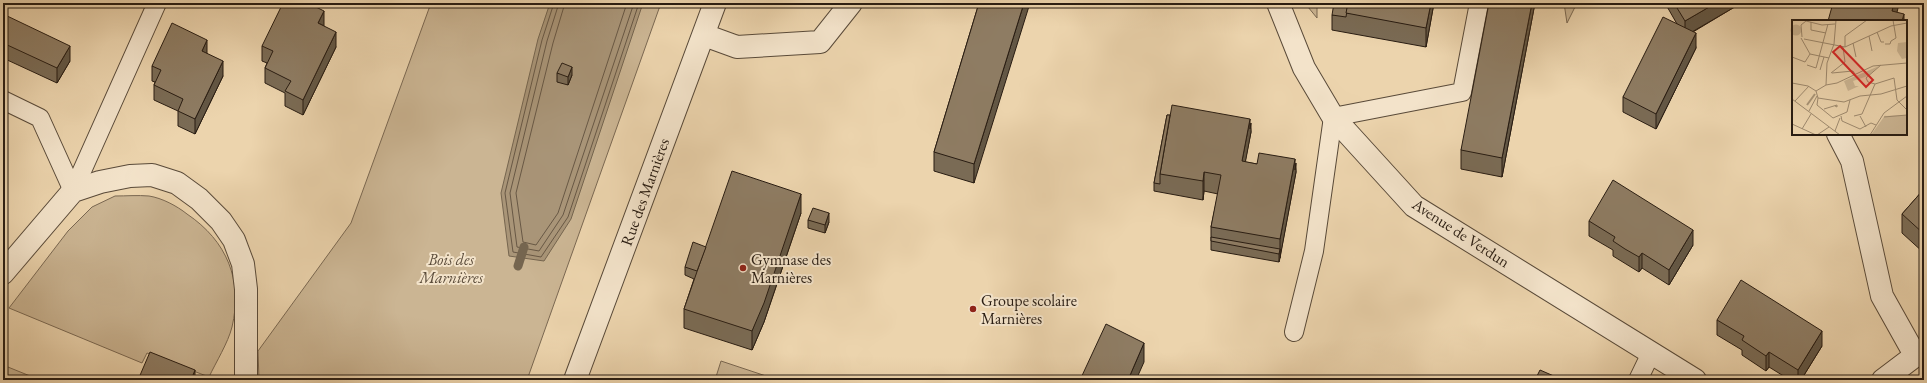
<svg xmlns="http://www.w3.org/2000/svg" width="1927" height="383" font-family="'EB Garamond',serif">
	<rect width="100%" height="100%" fill="#ecd4ad"/>
	<filter id="stains"><feTurbulence type="fractalNoise" baseFrequency=".005" numOctaves="4"/><feColorMatrix values="0 0 0 0 .2 0 0 0 0 .09 0 0 0 0 .02 0 0 0 .5 -.17"/></filter>
	<radialGradient id="worn" r=".72"><stop offset=".6" stop-color="#630" stop-opacity="0"/><stop offset="1" stop-color="#630" stop-opacity=".3"/></radialGradient>
	<!-- green -->
	<g fill="#cbb593" stroke="#7a6852">
		<polygon points="431,3 661,3 527,380 259,380 258,351 351,223"/>
		<polygon points="1307,3 1317,3 1317,18 1308,7"/>
		<polygon points="1564,3 1577,3 1567,23"/>
		<path d="M115,196C126,196 138,195 149,196C162,198 177,206 187,214C227,241 243,280 232,327C228,343 216,362 209,377L147,353L142,363L9,308L68,231L92,207Z"/>
		<polygon points="721,361 772,378 771,380 715,380"/>
		<polygon points="3,365 40,380 3,380"/>
	</g>
	<!-- water -->
	<polygon fill="#a99578" stroke="#75654f" points="550,3 643,3 571,219 544,261 509,256 501,193 538,39"/>
	<g fill="none" stroke-linecap="round" stroke-linejoin="round">
		<!-- shore -->
		<g stroke="#685845" stroke-width="1">
			<polyline points="554,3 542,40 505,193 513,252 541,257 568,217 639,3"/>
			<polyline points="559,3 547,41 510,193 517,247 539,251 563,215 634,3"/>
			<polyline points="565,3 553,43 516,193 523,242 536,245 558,213 627,3"/>
		</g>
		<!-- stream -->
		<polyline stroke="#75654f" stroke-width="9" points="518,266 524,247"/>
		<!-- service casing -->
		<g stroke="#594a39" stroke-width="20">
			<g id="service">
				<polyline points="3,100 40,118 73,191 157,3"/>
				<polyline points="1294,332 1314,251 1333,117 1462,92 1479,3"/>
				<polyline points="1638,380 1651,353"/>
			</g>
		</g>
		<!-- minor casing -->
		<g stroke="#594a39" stroke-width="24">
			<g id="minor">
				<polyline points="1278,3 1304,68 1333,117 1414,206 1695,380"/>
				<polyline points="704,35 737,47 820,42 851,3"/>
				<polyline points="1838,134 1852,161 1882,296 1915,355"/>
				<polyline points="3,273 73,191 100,182 130,176 152,175 177,183 199,199 221,221 234,240 243,264 246,289 246,380"/>
				<polyline points="575,380 715,3"/>
			</g>
		</g>
		<!-- tertiary casing -->
		<g stroke="#594a39" stroke-width="24">
			<polyline id="tertiary" points="1883,380 1924,349"/>
		</g>
		<!-- service -->
		<use href="#service" stroke="#f3e3ca" stroke-width="18"/>
		<!-- minor -->
		<use href="#minor" stroke="#f3e3ca" stroke-width="22"/>
		<!-- tertiary -->
		<use href="#tertiary" stroke="#f3e3ca" stroke-width="22"/>
	</g>
	<!-- wall -->
	<g fill="#7a6b55" stroke="#281c12">
		<polygon points="979,3 974,183 934,171 934,152"/>
		<polygon points="1434,3 1426,47 1332,30 1332,15"/>
		<polygon points="1535,3 1502,177 1461,169 1461,150"/>
		<polygon points="1665,3 1738,3 1738,5 1693,32 1696,48 1656,129 1623,112 1623,97 1677,24"/>
		<polygon points="3,14 70,61 57,83 3,58"/>
		<polygon points="324,26 336,47 303,115 285,106 285,93 265,83 265,68 267,63 262,61 262,46"/>
		<polygon points="207,53 223,76 195,134 178,126 178,111 154,100 154,85 155,82 152,81 152,66"/>
		<polygon points="557,73 572,75 568,85 557,82"/>
		<polygon points="1924,87 1924,108 1922,107 1922,92"/>
		<polygon points="1167,115 1250,123 1251,132 1245,162 1257,164 1295,163 1296,172 1279,262 1211,250 1211,227 1218,194 1204,191 1203,200 1154,191 1154,183"/>
		<polygon points="1924,189 1924,253 1902,233 1902,214"/>
		<polygon points="801,213 764,322 752,350 684,328 684,309 694,279 685,275 685,267 706,247"/>
		<polygon points="808,220 829,222 825,233 808,228"/>
		<polygon points="1589,221 1693,245 1669,285 1642,268 1639,272 1613,256 1613,250 1589,236"/>
		<polygon points="1717,320 1822,346 1801,380 1790,380 1769,367 1766,371 1742,355 1742,350 1717,335"/>
	</g>
	<!-- shaded-wall -->
	<g fill="#635745" stroke="#281c12">
		<polygon points="1024,3 1030,3 974,183 974,164"/>
		<polygon points="1431,3 1434,3 1426,47 1426,28"/>
		<polygon points="1532,3 1535,3 1502,177 1502,158"/>
		<polygon points="1716,3 1738,3 1738,5 1685,36 1685,21"/>
		<polygon points="1894,3 1898,3 1898,8 1895,21 1892,11"/>
		<polygon points="324,11 324,26 318,23"/>
		<polygon points="1904,14 1904,21 1902,21"/>
		<polygon points="336,32 336,47 303,115 303,100"/>
		<polygon points="1696,33 1696,48 1656,129 1656,114"/>
		<polygon points="207,40 207,55 202,51"/>
		<polygon points="70,46 70,61 57,83 57,68"/>
		<polygon points="223,61 223,76 195,134 195,119"/>
		<polygon points="572,67 572,75 568,85 568,77"/>
		<polygon points="1250,119 1250,129 1251,123 1251,132 1242,180 1242,161"/>
		<polygon points="1295,159 1295,170 1296,163 1296,172 1280,258 1280,239"/>
		<polygon points="1204,172 1204,191 1203,200 1203,181"/>
		<polygon points="801,194 801,213 764,322 752,350 752,331"/>
		<polygon points="829,213 829,222 825,233 825,225"/>
		<polygon points="1693,230 1693,245 1669,285 1669,270"/>
		<polygon points="1280,249 1280,258 1279,262 1279,254"/>
		<polygon points="1642,253 1642,268 1639,272 1639,257"/>
		<polygon points="1822,331 1822,346 1801,380 1798,380 1798,370"/>
		<polygon points="1144,343 1144,362 1136,380 1128,380"/>
		<polygon points="1769,352 1769,367 1766,371 1766,356"/>
		<polygon points="195,370 195,380 191,380"/>
	</g>
	<!-- building -->
	<g fill="#8e7c63" stroke="#281c12">
		<polygon points="283,3 308,3 324,11 318,23 336,32 303,100 285,91 291,81 265,68 273,51 262,46"/>
		<polygon points="979,3 1024,3 974,164 934,152"/>
		<polygon points="1334,3 1348,3 1346,17 1332,15"/>
		<polygon points="1348,3 1431,3 1426,28 1346,13"/>
		<polygon points="1489,3 1532,3 1502,158 1461,150"/>
		<polygon points="1674,3 1716,3 1685,21"/>
		<polygon points="1833,3 1894,3 1892,11 1904,14 1902,21 1828,21"/>
		<polygon points="3,14 70,46 57,68 3,43"/>
		<polygon points="1663,17 1696,33 1656,114 1623,97"/>
		<polygon points="172,23 207,40 202,51 223,61 195,119 178,111 183,99 154,85 161,70 152,66"/>
		<polygon points="562,63 572,67 568,77 557,73"/>
		<polygon points="1924,87 1924,93 1922,92"/>
		<polygon points="1172,105 1250,119 1242,161 1257,164 1259,153 1295,159 1280,239 1211,227 1221,175 1204,172 1203,181 1160,174"/>
		<polygon points="1167,115 1170,115 1160,174 1160,184 1154,183"/>
		<polygon points="732,171 801,194 764,303 752,331 684,309"/>
		<polygon points="1613,180 1693,230 1669,270 1642,253 1639,257 1625,249 1613,241 1615,237 1589,221"/>
		<polygon points="1924,189 1924,234 1902,214"/>
		<polygon points="813,208 829,213 825,225 808,220"/>
		<polygon points="1211,237 1280,249 1279,254 1211,241"/>
		<polygon points="693,242 706,247 697,271 685,267"/>
		<polygon points="1741,280 1822,331 1798,370 1769,352 1766,356 1742,340 1744,336 1717,320"/>
		<polygon points="1106,324 1144,343 1128,380 1080,380"/>
		<polygon points="150,352 195,370 191,380 138,380"/>
		<polygon points="1540,370 1563,380 1535,380"/>
	</g>
	<!-- markers -->
	<g fill="#8f2418" stroke="#f3e3ca" stroke-width="1.5">
		<circle cx="743" cy="268" r="4"/>
		<circle cx="973" cy="309" r="4"/>
	</g>
	<g text-anchor="middle" dominant-baseline="central" stroke-width="4" stroke-linejoin="round" paint-order="stroke">
		<!-- street labels -->
		<g font-size="16" fill="#281c12" stroke="#f3e3ca">
			<text transform="translate(645 192) rotate(-70)">Rue des Marnières</text>
			<text transform="translate(1461 233) rotate(33)">Avenue de Verdun</text>
		</g>
		<!-- park labels -->
		<g font-size="16" font-style="italic" fill="#594a39" stroke="#f3e3ca">
			<text x="451" y="259">Bois des<tspan x="451" dy="18">Marnières</tspan></text>
		</g>
		<!-- poi labels -->
		<g font-size="16" fill="#281c12" stroke="#f3e3ca" text-anchor="start">
			<text x="751" y="259">Gymnase des<tspan x="751" dy="18">Marnières</tspan></text>
			<text x="981" y="300">Groupe scolaire<tspan x="981" dy="18">Marnières</tspan></text>
		</g>
	</g>
	<!-- overview -->
	<g transform="translate(1792 20)">
		<rect width="115" height="115" fill="#ecd4ad"/>
		<path d="M-1.5 10a5.5 5.5 0 1 1 11 0a5.5 5.5 0 1 1-11 0ZM115,22V38L110,39L105,31L106,23ZM87,46L76,56L61,61L63,66H67L56,71L52,61ZM94,94L93,96L115,95V115H79Z" fill="#cbb593"/>
		<path fill="none" stroke="#a99578" stroke-width="2" d="M15,85L23,74"/>
		<path fill="none" stroke="#9e8a6f" stroke-width="1" d="M115,0V19M19,2V10L34,13M85,12L89,22H92M77,16L80,31M10,17L9,5L14,1L30,5L43,4M9,18L18,34M12,19L53,27L99,6L115,3M61,23L64,37M93,24H98L99,21L104,18L101,0M53,27V16L75,0M18,34L37,38M0,37L13,42L18,34M15,45L24,48L36,4M28,50L32,37M39,53L53,42L51,27M40,53L61,51L63,54M0,63L16,66L24,71M83,64L102,58L105,80L115,90M83,64L76,62L74,58L89,45M34,65L45,63L81,46L115,43M24,71L26,78L52,82L68,76L89,74L115,66M24,71L34,65L35,43L42,24L44,0M26,78L25,85L41,98L55,92L58,80M0,79L48,115M3,81L17,66M32,89L45,85V87L43,86M17,91L25,76M49,96L50,101L68,109L79,103L84,105M62,96L70,94L83,64M68,96L74,107M92,97L115,95M0,104L24,115M10,109L19,94M43,111L48,98M25,115L37,107M78,115L92,93L115,76"/>
		<path fill="#d62828" fill-opacity="0.15" stroke="#d62828" stroke-width="2" d="M48,26L81,60L74,67L41,32Z"/>
		<rect width="115" height="115" fill="none" stroke="#281c12" stroke-width="2"/>
	</g>
	<!-- margin -->
	<rect width="1927" height="383" fill="none" stroke="#ecd4ad" stroke-width="16"/>
	<rect x="4" y="4" width="1919" height="375" fill="none" stroke="#281c12" stroke-width="2"/>
	<rect x="8" y="8" width="1911" height="367" fill="none" stroke="#281c12"/>
	<rect width="100%" height="100%" filter="url(#stains)"/>
	<rect width="100%" height="100%" fill="url(#worn)"/>
</svg>
